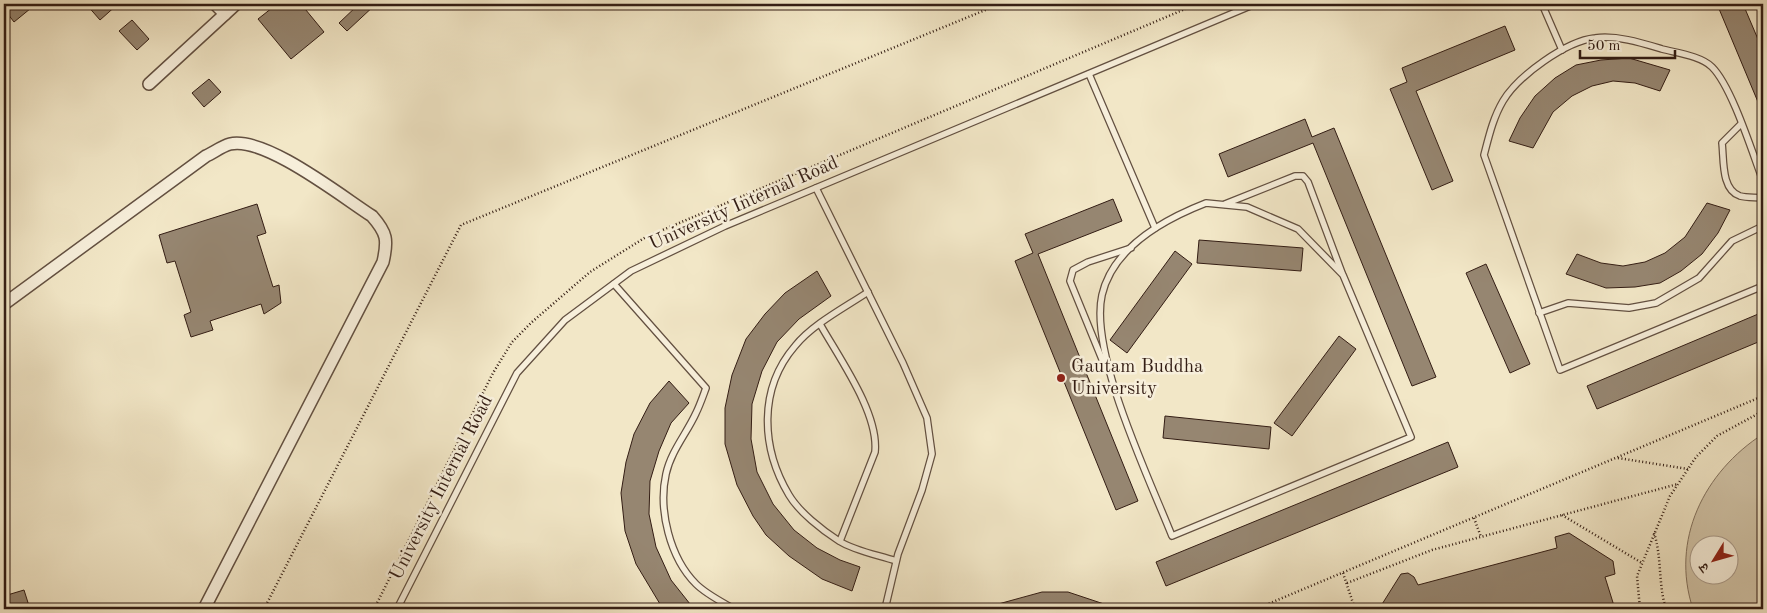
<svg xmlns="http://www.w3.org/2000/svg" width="1767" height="613" font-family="'Old Standard TT','Noto Serif Devanagari',serif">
	<rect width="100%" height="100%" fill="#f2e7c7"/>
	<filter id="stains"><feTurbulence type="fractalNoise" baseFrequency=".004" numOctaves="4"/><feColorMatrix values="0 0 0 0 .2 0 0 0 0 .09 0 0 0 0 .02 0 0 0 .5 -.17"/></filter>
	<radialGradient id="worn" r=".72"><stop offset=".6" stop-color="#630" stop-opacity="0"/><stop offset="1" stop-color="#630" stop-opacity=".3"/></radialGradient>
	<!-- green -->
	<path fill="#d2c5a9" stroke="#82715e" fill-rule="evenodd" d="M1763,434V609H1693C1670,540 1704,472 1763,434ZM1700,546H1730V576H1700Z"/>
	<!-- building -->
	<g fill="#968671" stroke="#331d14">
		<polygon points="4,4 36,4 14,22 4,9"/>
		<polygon points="86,4 118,4 100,20"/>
		<polygon points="277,4 301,4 324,32 291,59 258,19"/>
		<polygon points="359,4 376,4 347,31 339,23"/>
		<polygon points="1717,4 1743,4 1763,51 1763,114"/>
		<polygon points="132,20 149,39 137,50 119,31"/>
		<polygon points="1505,26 1515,50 1416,91 1453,181 1432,190 1390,89 1407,82 1402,68"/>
		<polygon points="1629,58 1670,70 1660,91 1635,83 1613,81 1592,86 1572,96 1553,112 1533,148 1509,141 1520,118 1535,96 1555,78 1576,65 1601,60"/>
		<polygon points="209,79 221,92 204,107 192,93"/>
		<polygon points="1305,119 1312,137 1334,128 1436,377 1412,386 1313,143 1228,177 1219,154"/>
		<polygon points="1113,199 1122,221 1038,254 1138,501 1116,510 1015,261 1033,253 1025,234"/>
		<polygon points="1707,203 1730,210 1718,233 1702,254 1681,271 1660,283 1635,287 1606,288 1566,274 1577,254 1601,263 1623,266 1645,262 1665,253 1685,237"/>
		<polygon points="257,204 266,233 257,236 273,287 279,285 281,303 264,314 261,304 210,321 213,330 191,337 184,315 191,312 175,261 167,263 159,235"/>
		<polygon points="1199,240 1303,248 1301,271 1197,263"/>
		<polygon points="1175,251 1192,264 1127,353 1110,340"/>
		<polygon points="1486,264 1530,364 1510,373 1466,273"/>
		<polygon points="817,271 831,296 799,319 777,342 762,371 752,404 751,439 757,472 773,504 794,530 817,548 840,560 860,567 852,591 822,579 789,556 766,535 753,516 737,485 725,444 725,408 732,375 746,339 765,314 785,293"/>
		<polygon points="1763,312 1763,340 1597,409 1587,386"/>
		<polygon points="1339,336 1356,349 1292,436 1274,423"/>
		<polygon points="669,381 689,403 671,423 659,451 650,481 649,514 656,547 671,580 694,609 663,609 636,564 625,531 621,493 626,462 634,434 650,403"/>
		<polygon points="1165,416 1271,427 1269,449 1163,438"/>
		<polygon points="1448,442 1458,467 1166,586 1156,562"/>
		<polygon points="1569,533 1613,561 1615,574 1605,577 1615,609 1379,609 1401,574 1408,573 1414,577 1418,585 1557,548 1555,537"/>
		<polygon points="24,590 30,609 4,609 4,596"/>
		<polygon points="1042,592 1068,592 1113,607 1113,609 992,609 991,606"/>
	</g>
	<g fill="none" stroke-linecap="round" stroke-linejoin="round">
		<!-- service casing -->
		<g stroke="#635041" stroke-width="8">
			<g id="service">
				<polyline points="1542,4 1562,50"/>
				<polyline points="1089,74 1155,228"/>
				<path d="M1741,124L1722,143C1724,159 1721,190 1740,196C1747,198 1756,197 1763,198"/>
				<path d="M1763,181C1752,152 1732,87 1712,67C1701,56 1677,53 1662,49C1642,43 1617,35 1595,38C1566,41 1518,76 1503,101C1493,118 1489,136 1484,155L1560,370L1763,286"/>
				<polyline points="816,188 903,363 927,418 932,454 922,490 898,554 885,609"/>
				<path d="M1206,203L1247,207L1298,229L1343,275L1411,437L1172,536C1149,478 1089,353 1102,295C1113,247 1165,219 1206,203Z"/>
				<polyline points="1225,204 1295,176 1303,176 1308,182 1342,273"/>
				<path d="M614,284L706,388C703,396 700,405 696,413C687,433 671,451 666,474C658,510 670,558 696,584C706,594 722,602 734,609"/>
				<path d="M868,292C844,308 813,324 795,346C758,389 761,448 789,495C799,512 822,530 839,541C855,551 878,555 896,561"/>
				<polyline points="1539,313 1568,303 1629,308 1656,303 1699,278 1732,241 1763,226"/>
				<path d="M820,324C839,358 879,413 875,452L840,541"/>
				<polyline points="1106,369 1070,281 1073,270 1088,262 1131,248"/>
				<polyline points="397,609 517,373 565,320 631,271 725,226 1255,4"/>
			</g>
		</g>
		<!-- minor casing -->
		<g stroke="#635041" stroke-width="14">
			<g id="minor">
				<polyline points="215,4 225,14"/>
				<polyline points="149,84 236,4"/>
				<path d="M4,304L206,156C213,153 222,146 230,144C265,136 341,196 372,216C387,233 388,240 383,262L204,609"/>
			</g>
		</g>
		<!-- path -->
		<g stroke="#331d14" stroke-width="2.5" stroke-dasharray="1 2.5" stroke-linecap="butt">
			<polyline points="1618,458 1688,469"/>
			<polyline points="1562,515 1642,563"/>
			<polyline points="1474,518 1481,537"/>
			<path d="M1654,533C1662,557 1658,584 1666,609"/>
			<polyline points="1343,573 1355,609"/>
			<polyline points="1347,583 1432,550 1678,484"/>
			<polyline points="264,609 461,225 1000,4"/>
			<polyline points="374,609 493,373 512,342 532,322 590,272 646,237 1197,4"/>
			<polyline points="1256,609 1763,396"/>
			<polyline points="1640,609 1637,576 1670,496 1696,457 1717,436 1763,411"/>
		</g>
		<!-- service -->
		<use href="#service" stroke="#f7efdb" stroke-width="5.5"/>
		<!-- minor -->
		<use href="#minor" stroke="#f7efdb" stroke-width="11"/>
	</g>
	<!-- markers -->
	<circle fill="#8f2418" stroke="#f7efdb" stroke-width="2" cx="1061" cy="378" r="5"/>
	<g text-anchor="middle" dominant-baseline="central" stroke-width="5" stroke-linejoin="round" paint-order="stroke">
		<!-- street labels -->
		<g font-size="19" fill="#331d14" stroke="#f7efdb">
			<text transform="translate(744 204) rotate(-24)">University Internal Road</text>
			<text transform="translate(442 488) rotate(-63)">University Internal Road</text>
		</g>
		<!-- poi labels -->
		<g font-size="19" fill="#331d14" stroke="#f7efdb" text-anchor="start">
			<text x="1071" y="367">Gautam Buddha<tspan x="1071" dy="22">University</tspan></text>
		</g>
	</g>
	<!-- margin -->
	<rect width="1767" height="613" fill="none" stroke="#f2e7c7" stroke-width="20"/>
	<rect x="5" y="5" width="1757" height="603" fill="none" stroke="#331d14" stroke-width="2.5"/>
	<rect x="10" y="10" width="1747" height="593" fill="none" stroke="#331d14"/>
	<!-- north arrow -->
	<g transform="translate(1714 560) rotate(233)"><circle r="24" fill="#f7efdb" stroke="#a99b8b"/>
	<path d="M0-4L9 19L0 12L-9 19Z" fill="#8f2418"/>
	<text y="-8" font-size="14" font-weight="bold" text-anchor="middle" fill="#331d14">उ</text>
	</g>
	<!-- scale -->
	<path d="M1580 50v8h95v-8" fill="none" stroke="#331d14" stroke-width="2.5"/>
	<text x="1587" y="50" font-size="15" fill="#331d14" stroke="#f7efdb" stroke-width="4" paint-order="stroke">50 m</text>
	<rect width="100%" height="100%" filter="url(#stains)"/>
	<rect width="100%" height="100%" fill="url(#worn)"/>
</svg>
